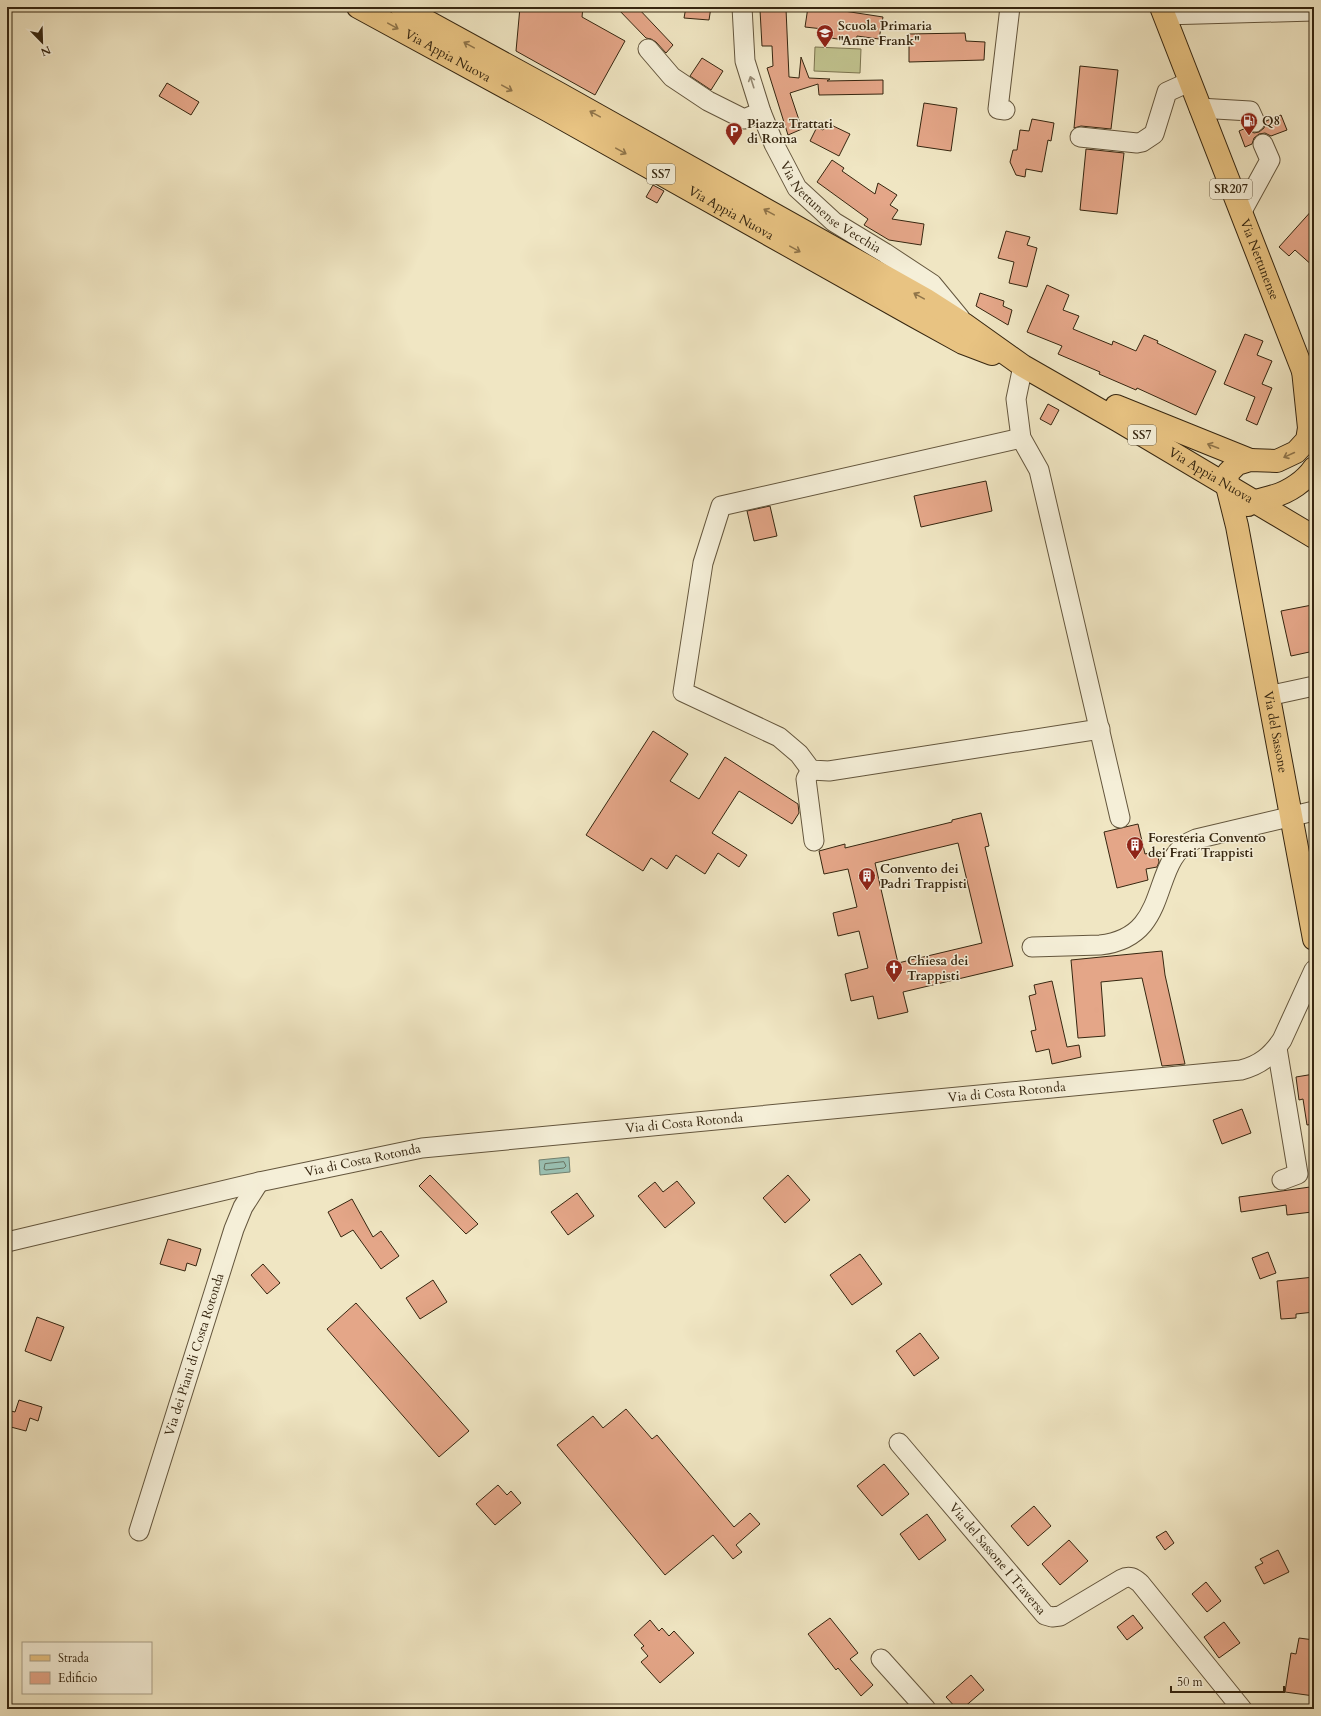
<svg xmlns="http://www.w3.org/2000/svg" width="1321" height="1716" font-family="Cardo,serif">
	<rect width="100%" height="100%" fill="#f0e6c3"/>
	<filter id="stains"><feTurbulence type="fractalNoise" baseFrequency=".005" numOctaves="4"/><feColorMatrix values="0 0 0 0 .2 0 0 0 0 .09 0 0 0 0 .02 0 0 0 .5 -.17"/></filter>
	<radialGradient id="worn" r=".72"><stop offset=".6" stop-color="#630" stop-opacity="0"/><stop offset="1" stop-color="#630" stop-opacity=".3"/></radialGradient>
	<!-- green -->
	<polygon fill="#c1c38f" stroke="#7c7450" points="815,47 861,49 860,73 814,71"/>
	<!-- water -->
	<polygon fill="#9ac0b2" stroke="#728271" points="569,1157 570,1172 540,1175 539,1160"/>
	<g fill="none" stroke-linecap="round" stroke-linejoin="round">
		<!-- shore -->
		<polygon stroke="#687361" stroke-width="1" points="564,1162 566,1166 564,1168 546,1170 544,1169 545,1164"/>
	</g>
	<!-- building -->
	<g fill="#e4a688" stroke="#362610" fill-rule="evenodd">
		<polygon points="520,7 583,7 582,17 625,41 595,95 516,51"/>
		<polygon points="616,7 637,7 673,45 666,53 656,42 651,39 646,38"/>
		<polygon points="686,7 711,7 709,20 684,18"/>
		<polygon points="808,7 831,7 831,9 883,17 879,39 857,36 856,42 831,38 832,30 805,27"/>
		<polygon points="786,9 789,77 799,78 801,57 809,78 830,79 827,81 883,80 883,94 819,95 818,84 790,93 802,129 788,135 767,68 773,66 772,46 762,46 760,10"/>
		<polygon points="965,33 966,41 985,42 984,60 909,62 909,34"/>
		<polygon points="702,58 723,71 711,90 690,76"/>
		<polygon points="1080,66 1118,70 1111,129 1081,126 1074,128"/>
		<polygon points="167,83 199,102 191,115 159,96"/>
		<polygon points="924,103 957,108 951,151 917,146"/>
		<polygon points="1281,115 1287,130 1271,136 1265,133 1259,134 1254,138 1252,144 1245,147 1239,131 1246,128 1254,133 1259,132 1264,128 1266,121"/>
		<polygon points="1032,119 1054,123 1051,141 1048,140 1042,172 1026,169 1025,177 1016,175 1010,162 1013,150 1017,150 1020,130 1029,131"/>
		<polygon points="827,123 850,134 839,156 810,141 817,127 823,130"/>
		<polygon points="1086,149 1124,153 1117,214 1080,210"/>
		<polygon points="832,160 844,168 842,171 875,194 878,183 897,195 890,205 898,210 892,219 924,224 921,245 889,240 864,225 868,219 817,182"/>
		<polygon points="653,185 664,191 657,203 646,197"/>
		<polygon points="1314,208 1314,267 1295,250 1289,256 1279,247"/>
		<polygon points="1006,231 1030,237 1027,245 1037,248 1027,287 1009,283 1014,262 998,258"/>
		<polygon points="1047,285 1069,295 1063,310 1079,316 1073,329 1112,345 1113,341 1136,351 1144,335 1158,341 1157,343 1216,371 1196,415 1137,388 1136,390 1099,374 1100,372 1058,354 1062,346 1027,332"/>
		<polygon points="980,293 1004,301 1003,306 1012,310 1008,325 976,306"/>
		<polygon points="1245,334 1263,341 1257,355 1272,361 1262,384 1272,388 1257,425 1246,420 1255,397 1224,384"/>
		<polygon points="1048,404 1059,410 1051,425 1040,419"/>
		<polygon points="986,481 992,511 921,527 914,496"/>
		<polygon points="770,506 777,536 754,541 747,511"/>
		<polygon points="1312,605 1314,615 1314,651 1291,656 1281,611"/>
		<polygon points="653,731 688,754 670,781 699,799 725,757 798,804 799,813 792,824 739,791 712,833 747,855 739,867 718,853 705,874 676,855 667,869 651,858 643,871 586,835"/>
		<path d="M981,813L989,846L985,847L1013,966L903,992L908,1012L878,1019L873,996L851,1001L845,974L868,968L859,931L838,936L833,913L857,907L848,869L824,874L819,851L845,844V848L952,822V820ZM958,843L982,943L898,963L875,863Z"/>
		<polygon points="1138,824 1145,854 1157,851 1159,862 1157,867 1146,869 1148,880 1117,888 1104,832"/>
		<polygon points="1162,951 1165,975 1185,1064 1162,1066 1142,978 1101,982 1105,1036 1078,1038 1071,960"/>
		<polygon points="1052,981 1067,1047 1079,1045 1081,1057 1052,1064 1049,1049 1036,1052 1031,1031 1036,1030 1029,996 1036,994 1034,985"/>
		<polygon points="1314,1074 1314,1124 1307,1125 1303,1099 1299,1100 1296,1077"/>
		<polygon points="1242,1109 1251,1133 1222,1144 1213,1120"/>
		<polygon points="430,1175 478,1224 466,1234 419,1186"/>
		<polygon points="788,1175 810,1200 785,1223 763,1198"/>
		<polygon points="677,1181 695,1203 665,1228 638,1196 655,1182 663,1192"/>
		<polygon points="1310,1187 1312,1212 1287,1215 1286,1205 1241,1212 1239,1197"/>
		<polygon points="577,1193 594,1216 568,1235 551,1212"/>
		<polygon points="352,1199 373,1237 381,1231 399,1256 381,1269 353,1230 341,1237 328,1212"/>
		<polygon points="168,1239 201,1249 196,1266 187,1263 185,1271 160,1264"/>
		<polygon points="1268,1252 1276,1273 1260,1279 1252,1258"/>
		<polygon points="860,1254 882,1284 852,1305 830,1275"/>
		<polygon points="263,1264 280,1283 267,1294 251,1275"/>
		<polygon points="1314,1277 1314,1312 1296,1314 1296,1318 1281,1319 1277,1281"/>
		<polygon points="433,1280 447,1302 420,1319 406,1298"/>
		<polygon points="356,1303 469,1431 439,1457 327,1329"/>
		<polygon points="37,1317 64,1327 51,1361 25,1351"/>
		<polygon points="920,1333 939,1358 914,1376 896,1351"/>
		<polygon points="19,1400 42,1407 38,1421 30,1418 26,1431 7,1426 11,1411 15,1412"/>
		<polygon points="626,1409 652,1439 657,1435 734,1527 750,1513 760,1524 736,1545 742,1552 733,1559 713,1535 665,1575 557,1445 593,1416 603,1428"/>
		<polygon points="884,1464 909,1494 882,1516 857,1486"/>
		<polygon points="498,1485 507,1495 511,1491 521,1503 495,1525 476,1504"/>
		<polygon points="1034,1506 1051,1526 1028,1546 1011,1526"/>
		<polygon points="927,1514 946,1540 919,1560 900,1534"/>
		<polygon points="1166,1531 1174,1543 1165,1550 1156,1537"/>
		<polygon points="1069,1540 1088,1561 1060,1585 1042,1564"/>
		<polygon points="1278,1550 1289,1572 1264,1584 1255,1567 1263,1563 1260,1559"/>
		<polygon points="1206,1582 1221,1601 1207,1612 1192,1594"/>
		<polygon points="1133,1615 1143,1628 1127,1640 1117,1627"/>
		<polygon points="830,1618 858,1653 850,1659 873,1685 861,1696 838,1668 836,1670 808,1634"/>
		<polygon points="650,1620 659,1631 662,1628 669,1636 674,1631 694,1653 660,1683 641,1662 648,1656 641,1648 644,1646 634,1635"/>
		<polygon points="1224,1622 1240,1643 1219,1658 1204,1637"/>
		<polygon points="1299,1638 1314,1640 1314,1696 1285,1692 1291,1653 1296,1654"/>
		<polygon points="971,1675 984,1690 962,1709 957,1709 946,1697"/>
	</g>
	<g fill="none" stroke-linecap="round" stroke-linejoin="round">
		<!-- minor casing -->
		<g stroke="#64563d" stroke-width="21">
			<g id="minor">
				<path id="s1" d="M742,7L745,61L761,112L774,144L797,188L834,222L885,253L932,284L960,318"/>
				<polyline points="1164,15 1314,11"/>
				<polyline points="648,49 672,77 708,101 744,119 761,112"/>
				<polyline points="1199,108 1250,111 1255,122"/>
				<polyline points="1005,110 998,109 1010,7"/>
				<polyline points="1080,137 1137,143 1142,142 1154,134 1167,92 1189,82"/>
				<polyline points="1241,213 1270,160 1263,144"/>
				<polyline points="1023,366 1016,399 1021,438 1039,470 1120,818"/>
				<polyline points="1021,438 721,506 703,563 683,692 779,737 799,754 811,770 829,771 1100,729"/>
				<polyline points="1268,696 1314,686"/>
				<polyline points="811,770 806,779 814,841"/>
				<path d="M1032,947L1100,945C1175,937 1147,857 1196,839L1314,811"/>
				<polyline points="1277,1048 1298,1174 1282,1180"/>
				<path id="s2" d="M7,1242L259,1182L422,1148L1241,1070C1260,1065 1271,1056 1282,1040L1314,970"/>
				<path id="s3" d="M899,1443L1045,1615L1052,1617L1060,1616L1122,1579C1129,1575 1134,1578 1140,1583L1242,1709"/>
				<path id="s4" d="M139,1531L234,1229L243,1207L259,1182"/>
				<polyline points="881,1659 926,1709"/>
			</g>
		</g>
		<!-- major casing -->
		<g stroke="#362610" stroke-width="24">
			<g id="major">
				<path id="s5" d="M358,7L549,111L914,316L963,343L992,354"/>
				<path id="s6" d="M401,7L558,93L925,299L964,324L1023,366L1119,421L1314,537"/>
				<path id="s7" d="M1161,7L1308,384"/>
				<path id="s8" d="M1303,370L1309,428L1307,440L1296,452L1277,461L1250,460L1237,464L1228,473L1227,486L1237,526L1314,939"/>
				<polyline points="1116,406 1250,460"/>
				<path d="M1248,505C1256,500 1265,499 1274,496C1289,492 1305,481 1314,468"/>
			</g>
		</g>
		<!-- minor -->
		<use href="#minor" stroke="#f5efd8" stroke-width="19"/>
		<!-- major -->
		<use href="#major" stroke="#e8c382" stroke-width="22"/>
	</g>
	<!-- one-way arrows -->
	<defs><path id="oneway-shaft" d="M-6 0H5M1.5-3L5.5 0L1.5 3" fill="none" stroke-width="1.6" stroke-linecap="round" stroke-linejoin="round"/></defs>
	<g stroke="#8f7449">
		<use href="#oneway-shaft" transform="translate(393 26) rotate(29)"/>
		<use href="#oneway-shaft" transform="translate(469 45) rotate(-151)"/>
		<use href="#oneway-shaft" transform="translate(507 88) rotate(29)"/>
		<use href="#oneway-shaft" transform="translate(595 114) rotate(-151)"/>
		<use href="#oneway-shaft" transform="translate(621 151) rotate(29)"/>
		<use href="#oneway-shaft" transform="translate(769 212) rotate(-151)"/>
		<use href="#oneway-shaft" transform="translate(795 249) rotate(29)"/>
		<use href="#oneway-shaft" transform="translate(919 296) rotate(-151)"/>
		<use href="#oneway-shaft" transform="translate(1213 446) rotate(-159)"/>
		<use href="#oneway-shaft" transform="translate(1289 455) rotate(155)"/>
	</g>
	<use stroke="#968a74" href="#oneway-shaft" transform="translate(752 82) rotate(-108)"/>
	<!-- icons -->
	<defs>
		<g id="school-pin" transform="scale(0.9)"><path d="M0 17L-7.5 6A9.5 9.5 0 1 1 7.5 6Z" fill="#8f2418" stroke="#f5efd8"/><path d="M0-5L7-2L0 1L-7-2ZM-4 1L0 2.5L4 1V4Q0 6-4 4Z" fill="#fff"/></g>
		<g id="fuel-pin" transform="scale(0.9)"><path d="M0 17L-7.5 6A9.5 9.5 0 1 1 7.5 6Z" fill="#8f2418" stroke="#f5efd8"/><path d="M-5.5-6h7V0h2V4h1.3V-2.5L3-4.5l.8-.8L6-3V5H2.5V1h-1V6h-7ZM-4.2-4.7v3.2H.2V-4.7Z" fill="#fff"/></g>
		<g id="parking-pin" transform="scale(0.9)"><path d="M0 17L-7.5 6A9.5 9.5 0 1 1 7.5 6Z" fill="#8f2418" stroke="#f5efd8"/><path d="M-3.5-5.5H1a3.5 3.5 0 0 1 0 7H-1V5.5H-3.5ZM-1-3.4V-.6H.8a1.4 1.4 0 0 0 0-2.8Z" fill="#fff"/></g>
		<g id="building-pin" transform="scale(0.9)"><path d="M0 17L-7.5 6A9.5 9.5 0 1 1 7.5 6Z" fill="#8f2418" stroke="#f5efd8"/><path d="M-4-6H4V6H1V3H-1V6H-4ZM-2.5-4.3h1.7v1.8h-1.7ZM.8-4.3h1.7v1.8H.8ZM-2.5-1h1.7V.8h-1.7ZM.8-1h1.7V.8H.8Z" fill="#fff"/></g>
		<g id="church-pin" transform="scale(0.9)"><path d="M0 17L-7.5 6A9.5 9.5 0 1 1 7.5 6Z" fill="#8f2418" stroke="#f5efd8"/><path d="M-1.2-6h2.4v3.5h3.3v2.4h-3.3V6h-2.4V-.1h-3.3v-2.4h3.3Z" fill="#fff"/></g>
	</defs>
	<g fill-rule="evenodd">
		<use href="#school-pin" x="825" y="33"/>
		<use href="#fuel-pin" x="1249" y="121"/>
		<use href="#parking-pin" x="734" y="131"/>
		<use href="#building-pin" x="1135" y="845"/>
		<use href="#building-pin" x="867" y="876"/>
		<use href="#church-pin" x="894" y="968"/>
	</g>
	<g text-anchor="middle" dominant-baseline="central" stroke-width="3" stroke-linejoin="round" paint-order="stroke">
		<!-- shield labels -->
		<g fill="#f5efd8" stroke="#6f624c" stroke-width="1">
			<rect x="647" y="164" width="28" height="20" rx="3"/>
			<rect x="1210" y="179" width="42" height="20" rx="3"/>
			<rect x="1128" y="425" width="28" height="20" rx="3"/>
		</g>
		<g font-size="12" font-weight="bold" fill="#362610">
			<text x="661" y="174">SS7</text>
			<text x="1231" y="189">SR207</text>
			<text x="1142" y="435">SS7</text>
		</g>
		<!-- poi labels -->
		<g font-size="13" font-weight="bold" fill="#362610" stroke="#f5efd8" text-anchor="start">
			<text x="838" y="26">Scuola Primaria<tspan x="838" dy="15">"Anne Frank"</tspan></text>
			<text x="1262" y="121">Q8</text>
			<text x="747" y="124">Piazza Trattati<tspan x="747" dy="15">di Roma</tspan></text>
			<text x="1148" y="838">Foresteria Convento<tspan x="1148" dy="15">dei Frati Trappisti</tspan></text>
			<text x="880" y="869">Convento dei<tspan x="880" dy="15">Padri Trappisti</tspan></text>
			<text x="907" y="961">Chiesa dei<tspan x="907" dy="15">Trappisti</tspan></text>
		</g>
		<!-- street labels -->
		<g font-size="13" fill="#362610" stroke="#f5efd8">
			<text stroke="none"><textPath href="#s5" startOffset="102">Via Appia Nuova</textPath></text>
			<text stroke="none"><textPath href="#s1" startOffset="229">Via Nettunense Vecchia</textPath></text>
			<text stroke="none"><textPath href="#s5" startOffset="426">Via Appia Nuova</textPath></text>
			<text stroke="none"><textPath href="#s7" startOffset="271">Via Nettunense</textPath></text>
			<text stroke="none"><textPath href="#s6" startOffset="936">Via Appia Nuova</textPath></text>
			<text stroke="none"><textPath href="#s8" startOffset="425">Via del Sassone</textPath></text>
			<text stroke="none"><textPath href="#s2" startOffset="1013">Via di Costa Rotonda</textPath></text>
			<text stroke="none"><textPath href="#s2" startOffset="689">Via di Costa Rotonda</textPath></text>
			<text stroke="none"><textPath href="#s2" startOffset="365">Via di Costa Rotonda</textPath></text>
			<text stroke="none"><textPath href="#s4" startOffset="185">Via dei Piani di Costa Rotonda</textPath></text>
			<text stroke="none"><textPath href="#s3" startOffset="152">Via del Sassone I Traversa</textPath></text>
		</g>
	</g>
	<!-- margin -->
	<rect width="1321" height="1716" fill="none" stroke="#f0e6c3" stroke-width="24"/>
	<rect x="8" y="8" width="1305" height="1700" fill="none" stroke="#362610" stroke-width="2"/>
	<rect x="12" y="12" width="1297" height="1692" fill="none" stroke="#362610"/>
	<!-- legend -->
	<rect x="22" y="1642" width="130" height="52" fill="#f5efd8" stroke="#a99f88"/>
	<rect x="30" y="1655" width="20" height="6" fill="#e8c382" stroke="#a99f88"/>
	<text x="58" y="1662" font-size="12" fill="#362610">Strada</text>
	<rect x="30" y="1672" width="20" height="12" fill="#e4a688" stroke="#a99f88"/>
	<text x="58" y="1682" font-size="12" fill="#362610">Edificio</text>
	<!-- north arrow -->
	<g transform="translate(42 42) rotate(157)" stroke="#f5efd8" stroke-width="3" paint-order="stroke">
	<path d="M0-3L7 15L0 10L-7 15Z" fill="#362610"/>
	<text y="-6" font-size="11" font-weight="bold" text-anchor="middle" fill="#362610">N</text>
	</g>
	<!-- scale -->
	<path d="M1171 1686v6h113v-6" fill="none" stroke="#362610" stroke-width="2"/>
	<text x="1177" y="1686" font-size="12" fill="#362610" stroke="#f5efd8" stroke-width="3" paint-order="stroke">50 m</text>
	<rect width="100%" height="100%" filter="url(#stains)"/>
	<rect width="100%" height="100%" fill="url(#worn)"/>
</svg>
